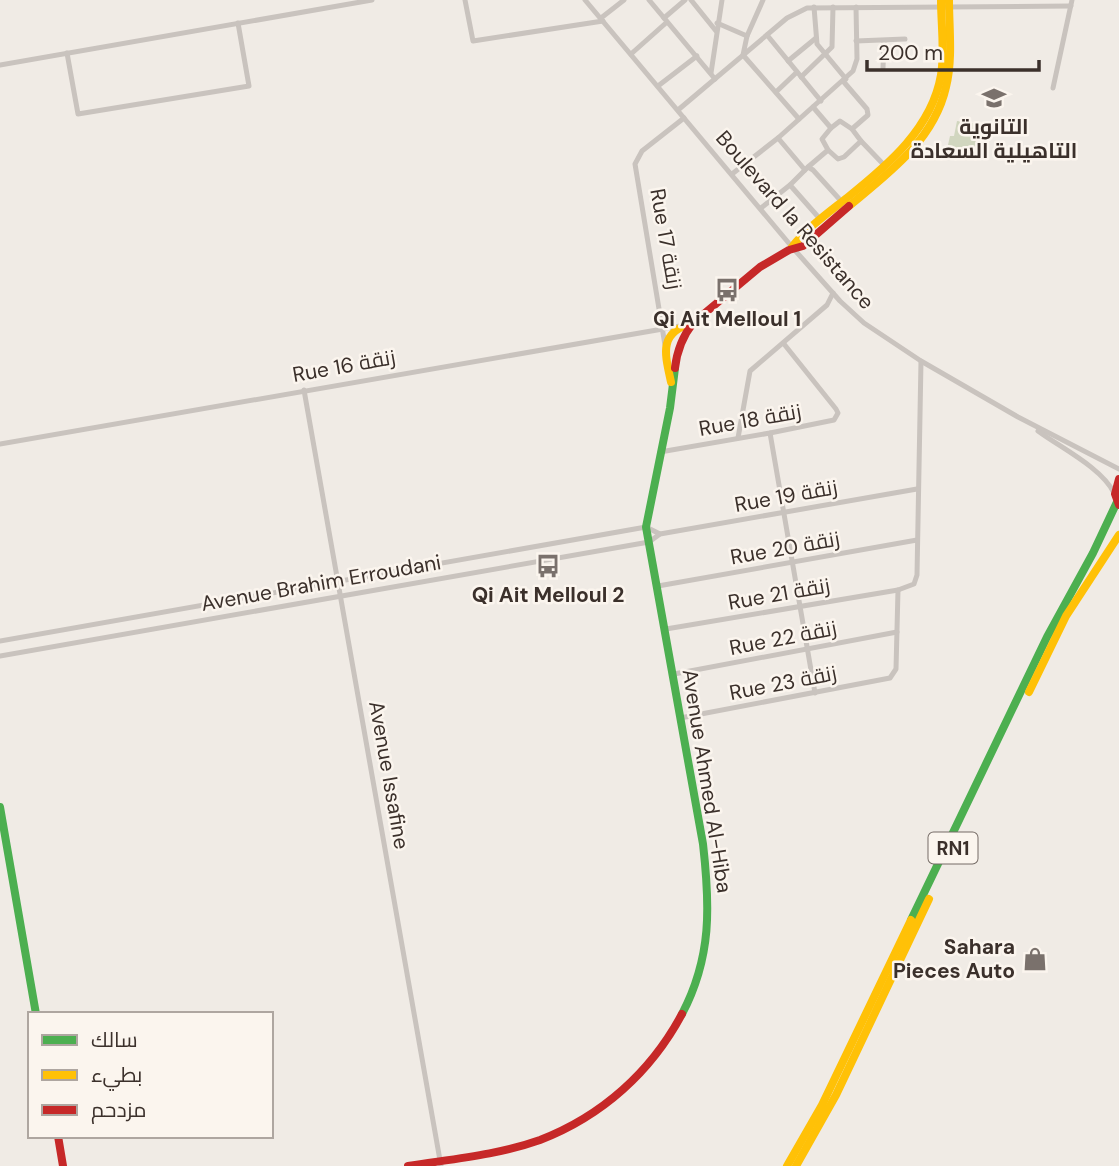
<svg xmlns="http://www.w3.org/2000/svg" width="1119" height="1166" font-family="'DM Sans',Cairo,sans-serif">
	<rect width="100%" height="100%" fill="#f0ebe5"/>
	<!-- green -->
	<polygon fill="#d1d6bf" points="957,121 987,125 981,160 946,154 950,136 954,136"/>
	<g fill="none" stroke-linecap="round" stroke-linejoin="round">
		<!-- street -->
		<g stroke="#c9c3be" stroke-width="5">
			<polyline points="465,0 473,41 603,21"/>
			<polyline points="585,0 792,247 840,301 864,323 921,361 1018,417 1119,469"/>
			<polyline points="649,0 715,79"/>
			<polyline points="691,0 716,31"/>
			<polyline points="763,0 747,36 743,55 799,119"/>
			<polyline points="814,7 817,44 846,79"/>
			<polyline points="601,18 624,0"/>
			<polyline points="664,18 685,0"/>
			<polyline points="717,23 747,36"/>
			<polyline points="767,35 821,101"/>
			<polyline points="856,41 905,39"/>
			<polyline points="67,53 78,114 249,86 238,23"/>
			<polyline points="631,54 667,22"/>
			<polyline points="788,61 816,38"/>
			<polyline points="0,65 372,0"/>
			<polyline points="883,68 884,41"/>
			<polyline points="711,73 722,0"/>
			<polyline points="801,77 832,47 833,7"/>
			<polyline points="658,86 697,56"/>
			<polyline points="1053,88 1072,0"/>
			<polyline points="776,92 797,72"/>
			<polyline points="813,107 831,128"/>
			<polyline points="678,110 787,18 807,8 1071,6"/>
			<polyline points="778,138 805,170 808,167 813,170 842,202"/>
			<polyline points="861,141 885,166"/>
			<polyline points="828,150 838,159 844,157 861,141 852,129 868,115 867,109 843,81"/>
			<polyline points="808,167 828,150 822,139 831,128 840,121 852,129"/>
			<polyline points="805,170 790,185 820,219"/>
			<polyline points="732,174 778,138 853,71 857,59 856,7"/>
			<polyline points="761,208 790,185"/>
			<polyline points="665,345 635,164 642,151 684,118"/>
			<polyline points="304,390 441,1166"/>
			<path d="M1038,431C1061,448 1102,468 1114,493"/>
			<polyline points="770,433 815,693"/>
			<polyline points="738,438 750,371 827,305 833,293"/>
			<polyline points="0,444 680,326"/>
			<polyline points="660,452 770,433 834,420 838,413 836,409 784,344"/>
			<polyline points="658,586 917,540"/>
			<polyline points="666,629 898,590 914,584 917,575 921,361"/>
			<polyline points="0,641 646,527 660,534"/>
			<polyline points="0,656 649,542 660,534 917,489"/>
			<polyline points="674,674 897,632"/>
			<polyline points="680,718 890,678 896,669 898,590"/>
		</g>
		<!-- fast -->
		<g stroke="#4caf50" stroke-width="8">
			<path d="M675,368L670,408L646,527L703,844C710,906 712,957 682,1014"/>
			<polyline points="0,807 36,1014"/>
			<polyline points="911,920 1047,637 1093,553 1117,502"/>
		</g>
		<!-- slow -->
		<g stroke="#ffc107" stroke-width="8">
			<path d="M849,206C889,173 934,140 946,87C953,59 949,28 949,0"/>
			<path d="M792,247C808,227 828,213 848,197C888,165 932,128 941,75C945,51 941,25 941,0"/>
			<path d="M671,382C665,354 658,333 692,323"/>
			<polyline points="1029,692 1066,616 1119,535"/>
			<polyline points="787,1166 822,1105 911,920"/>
			<polyline points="796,1166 836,1095 929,899"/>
		</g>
		<!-- jam -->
		<g stroke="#c62828" stroke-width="8">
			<path d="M675,368C677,350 682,337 693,323L760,267L789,250L803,246L849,206"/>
			<polyline points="1119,479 1115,494 1119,505"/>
			<polyline points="58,1136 63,1166"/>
			<path d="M408,1166C452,1159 498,1155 540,1140C602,1116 651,1072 682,1014"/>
		</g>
	</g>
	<!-- icons -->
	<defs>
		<g id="school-bare" transform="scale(1.89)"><path d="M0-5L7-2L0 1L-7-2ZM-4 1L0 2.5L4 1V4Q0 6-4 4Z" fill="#7a716c" stroke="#fbf5ee" stroke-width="2.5" paint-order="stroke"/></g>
		<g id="bus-bare" transform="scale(1.89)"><path d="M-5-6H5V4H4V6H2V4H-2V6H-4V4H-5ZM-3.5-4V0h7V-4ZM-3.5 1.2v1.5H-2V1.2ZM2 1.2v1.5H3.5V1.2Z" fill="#7a716c" stroke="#fbf5ee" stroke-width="2.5" paint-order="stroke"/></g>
		<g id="shop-bare" transform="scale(1.89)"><path d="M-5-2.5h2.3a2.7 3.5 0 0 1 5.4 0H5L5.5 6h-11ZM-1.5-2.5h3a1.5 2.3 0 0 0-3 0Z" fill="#7a716c" stroke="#fbf5ee" stroke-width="2.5" paint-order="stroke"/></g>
	</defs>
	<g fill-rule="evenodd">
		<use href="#school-bare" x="994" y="98"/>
		<use href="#bus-bare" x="727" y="290"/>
		<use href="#bus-bare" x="548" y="566"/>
		<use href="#shop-bare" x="1035" y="959"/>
	</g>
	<g text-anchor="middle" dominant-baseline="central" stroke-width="5" stroke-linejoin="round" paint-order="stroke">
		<!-- shield labels -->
		<rect fill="#fbf5ee" stroke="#756b66" stroke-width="2" x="928.5" y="832.5" width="49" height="31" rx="5"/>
		<g font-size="19" font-weight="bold" fill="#3b302b">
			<text x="953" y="848">RN1</text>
		</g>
		<!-- poi labels -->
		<g font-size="21" font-weight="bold" fill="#3b302b" stroke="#fbf5ee">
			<text x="994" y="127">التانوية<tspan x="994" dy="24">التاهيلية السعادة</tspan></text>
			<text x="727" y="319">Qi Ait Melloul 1</text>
			<text x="548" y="595">Qi Ait Melloul 2</text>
			<text x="1015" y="947" text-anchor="end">Sahara<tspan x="1015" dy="24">Pieces Auto</tspan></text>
		</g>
		<!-- street labels -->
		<g font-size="21" fill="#3b302b" stroke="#fbf5ee">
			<text transform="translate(795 220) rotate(49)">Boulevard la Resistance</text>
			<text transform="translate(666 239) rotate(80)">Rue 17 زنقة</text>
			<text transform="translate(344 366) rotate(-10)">Rue 16 زنقة</text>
			<text transform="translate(750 420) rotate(-10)">Rue 18 زنقة</text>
			<text transform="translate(786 496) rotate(-10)">Rue 19 زنقة</text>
			<text transform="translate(785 548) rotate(-10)">Rue 20 زنقة</text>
			<text transform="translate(321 583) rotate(-10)">Avenue Brahim Erroudani</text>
			<text transform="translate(779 594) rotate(-10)">Rue 21 زنقة</text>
			<text transform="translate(783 638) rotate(-11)">Rue 22 زنقة</text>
			<text transform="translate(783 683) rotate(-11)">Rue 23 زنقة</text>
			<text transform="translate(389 775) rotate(80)">Avenue Issafine</text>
			<text transform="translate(707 781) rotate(81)">Avenue Ahmed Al-Hiba</text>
		</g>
	</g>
	<!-- legend -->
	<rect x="28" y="1012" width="245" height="126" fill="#fbf5ee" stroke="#aea6a0" stroke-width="2"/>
	<rect x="42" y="1035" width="35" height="10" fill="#4caf50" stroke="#aea6a0" stroke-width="2"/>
	<text x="91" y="1047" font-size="21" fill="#3b302b">سالك</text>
	<rect x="42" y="1070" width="35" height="10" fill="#ffc107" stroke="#aea6a0" stroke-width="2"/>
	<text x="91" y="1082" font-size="21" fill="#3b302b">بطيء</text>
	<rect x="42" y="1105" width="35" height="10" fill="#c62828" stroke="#aea6a0" stroke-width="2"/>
	<text x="91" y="1117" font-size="21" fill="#3b302b">مزدحم</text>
	<!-- scale -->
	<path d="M867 60v10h172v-10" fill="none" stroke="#3b302b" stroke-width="3.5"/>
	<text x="878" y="60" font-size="21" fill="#3b302b" stroke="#fbf5ee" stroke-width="5" paint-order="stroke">200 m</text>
</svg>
